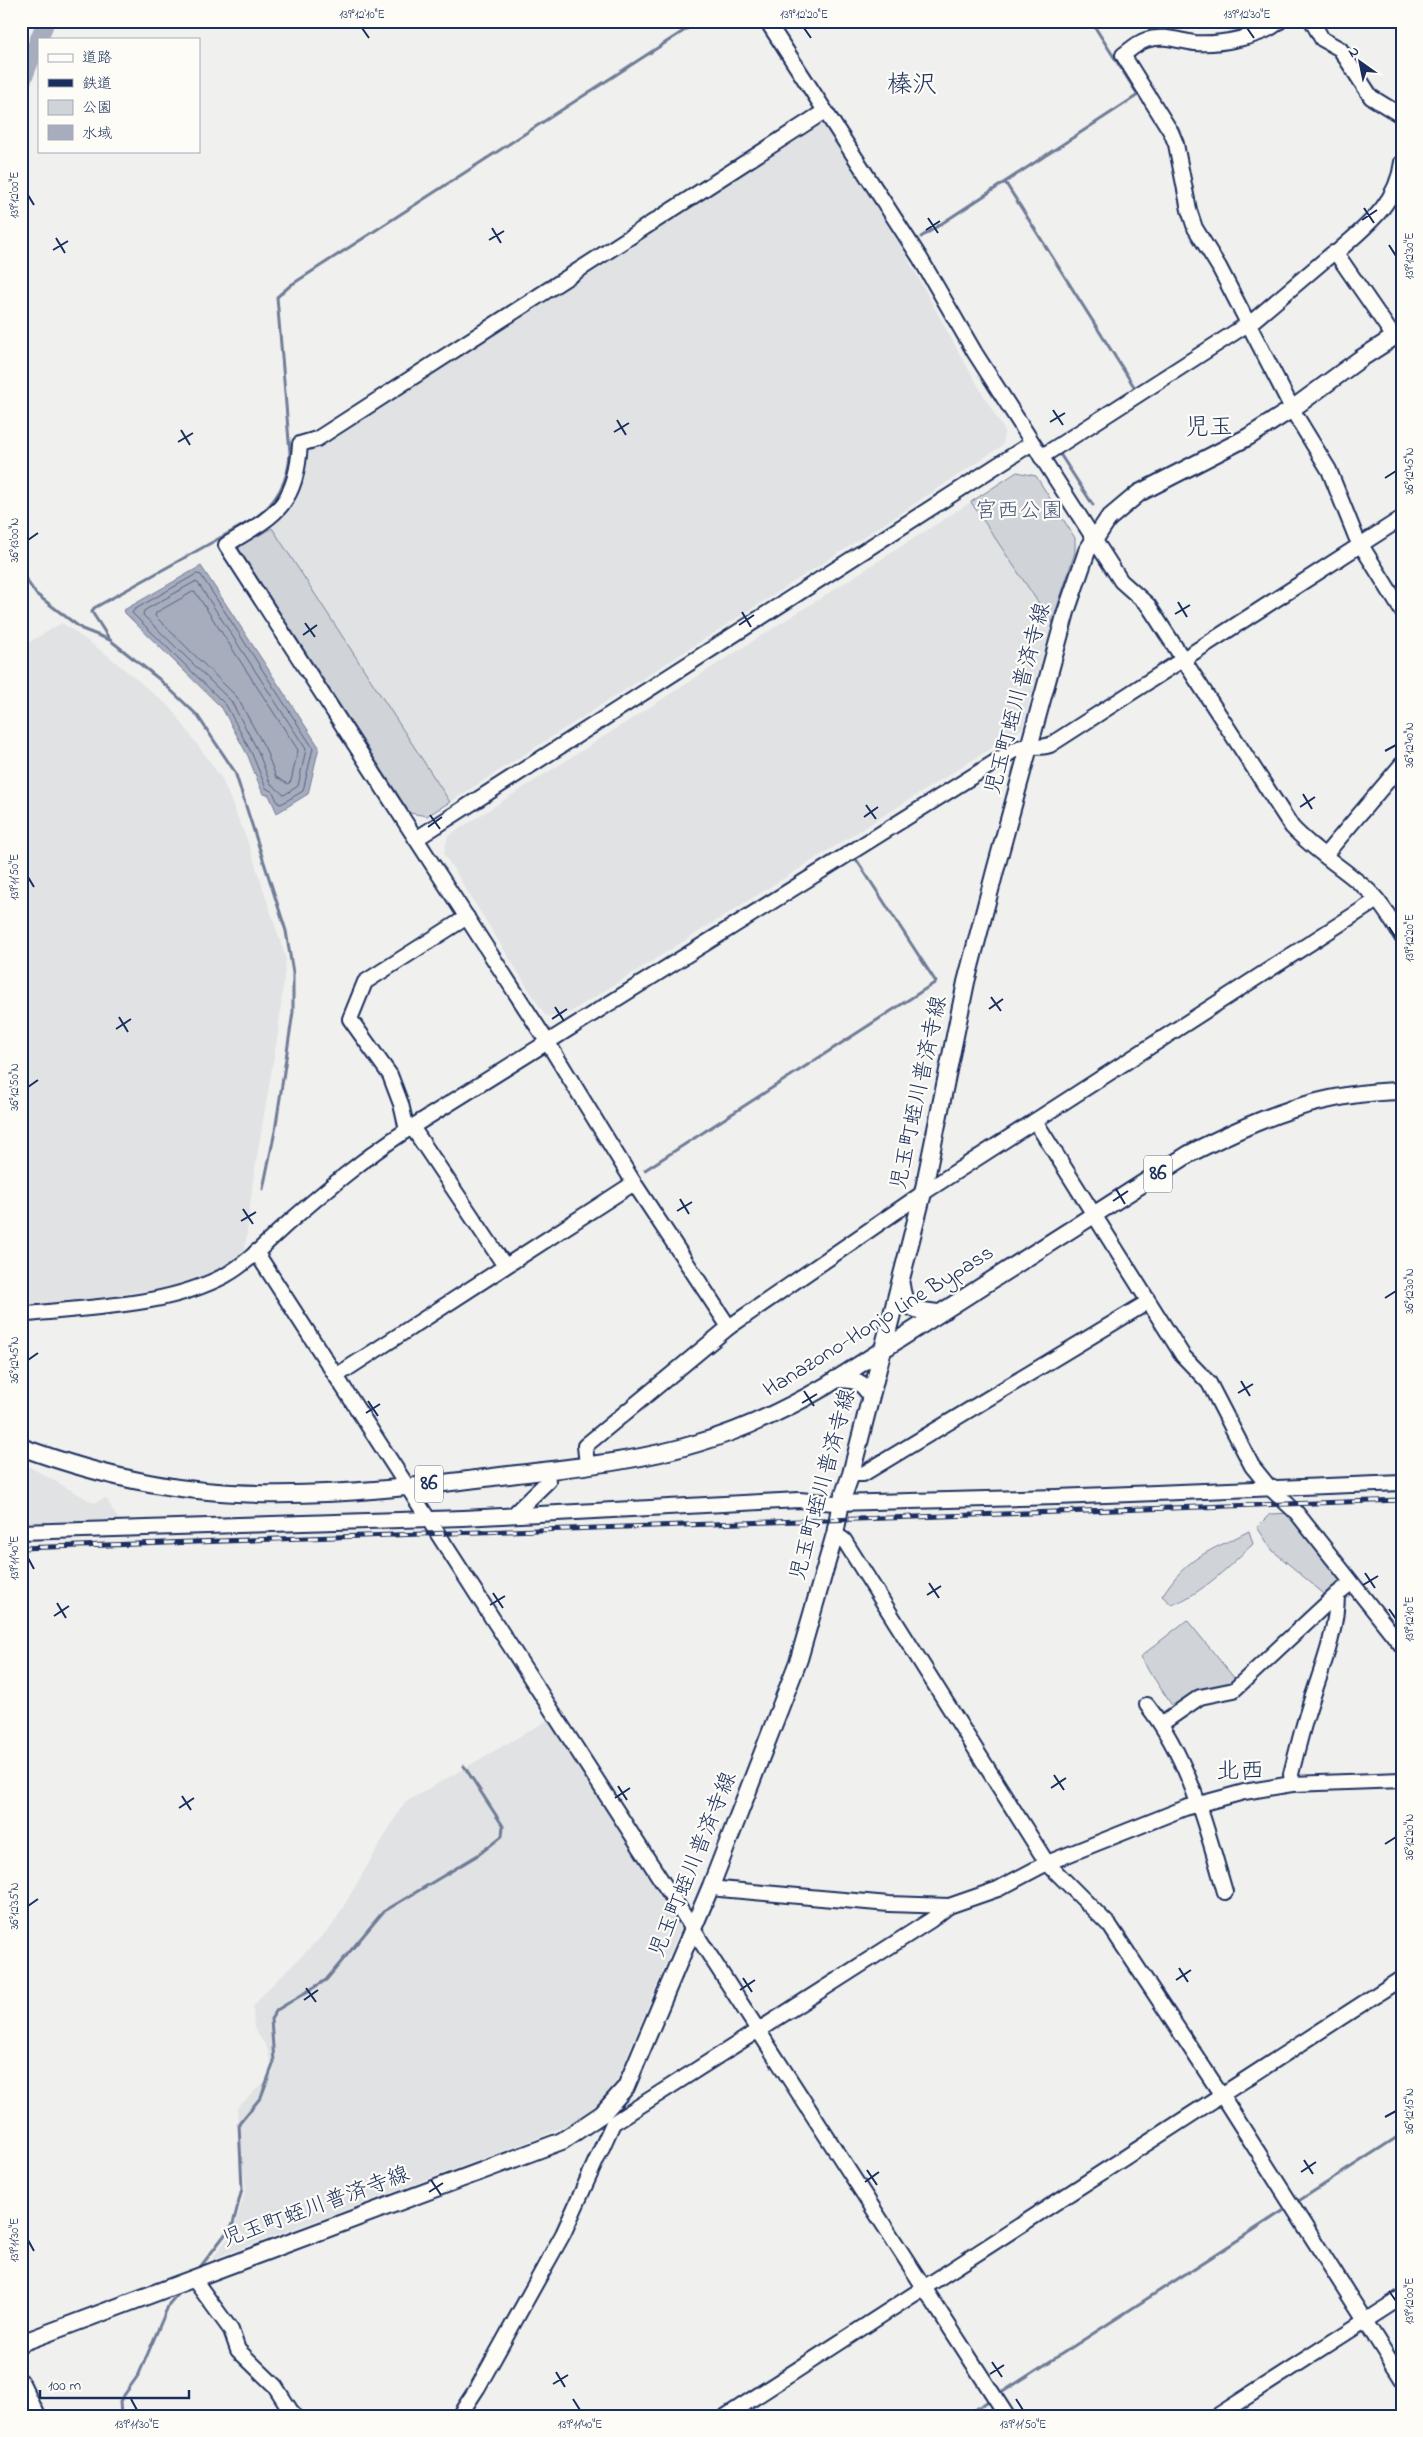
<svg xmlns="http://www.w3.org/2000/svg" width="1423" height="2437" font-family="'Indie Flower','Klee One',sans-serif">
	<rect width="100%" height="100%" fill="#f0f0ee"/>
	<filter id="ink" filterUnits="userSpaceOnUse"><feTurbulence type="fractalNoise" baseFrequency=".02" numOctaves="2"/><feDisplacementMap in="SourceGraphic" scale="10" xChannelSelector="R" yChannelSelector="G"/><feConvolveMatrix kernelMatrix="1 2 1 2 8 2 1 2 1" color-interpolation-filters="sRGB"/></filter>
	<g filter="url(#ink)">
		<!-- built -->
		<g fill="#e0e2e3">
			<polygon points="817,123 823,123 902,248 959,353 1004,430 1003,445 898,515 450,802 272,528 291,509 298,497 306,475 308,450"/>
			<polygon points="971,502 1052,623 1022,729 561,1018 545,1015 444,854 448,836"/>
			<polygon points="62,623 107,655 171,708 222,779 249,845 286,959 278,1033 253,1180 245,1249 228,1265 177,1286 21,1309 21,647"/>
			<polygon points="21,1462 94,1503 106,1498 121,1524 21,1527"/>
			<polygon points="550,1719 682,1925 618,2078 605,2097 580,2119 538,2138 212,2259 234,2230 246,2189 239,2146 237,2108 273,2073 267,2048 254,2028 253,2007 264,1993 332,1926 404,1803"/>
		</g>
		<!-- green -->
		<g fill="#d0d3d8" stroke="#76819b">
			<polygon points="1017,472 1036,476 1075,538 1075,552 1052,623 971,502"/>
			<polygon points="272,528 450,802 427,816 410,813 239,549 240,546"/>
			<polygon points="1292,1513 1343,1577 1324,1594 1272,1550 1257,1527 1270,1514"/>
			<path d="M1249,1531L1253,1544C1229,1566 1203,1593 1172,1605L1162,1596C1188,1555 1209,1552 1249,1531Z"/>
			<polygon points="1187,1620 1235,1679 1226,1686 1175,1710 1140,1657"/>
		</g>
		<!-- water -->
		<polygon fill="#a7adbd" stroke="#6f7b97" points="201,566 319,747 308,794 277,813 269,795 263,794 248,756 222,708 125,613 124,610"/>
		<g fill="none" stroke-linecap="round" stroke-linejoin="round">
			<!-- shore -->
			<g stroke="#536184" stroke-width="1">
				<polygon points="197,574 201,575 313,748 303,791 281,804 278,803 273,792 266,788 252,754 226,705 132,613 134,610"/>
				<polygon points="195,582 198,583 306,749 298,786 284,795 270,783 258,751 231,701 143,615 144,611"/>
				<polygon points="193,592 196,593 298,750 291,781 288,784 276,777 265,748 237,697 155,616 156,613"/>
			</g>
			<!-- stream -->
			<g stroke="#6f7b97" stroke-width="3">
				<polyline points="1005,182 1135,388 1099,411"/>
				<polyline points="921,237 1138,95 1091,21"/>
				<polyline points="1060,454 1093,505"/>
				<polyline points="21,572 36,594 82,629 110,640 159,679 197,715 235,772 286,931 293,973 293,1012 275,1131 263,1189"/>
				<path d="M110,640L92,612L94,608L254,519C276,504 289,480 290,453L277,297L291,285L699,21"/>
				<polyline points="645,1170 936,982 856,859"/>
				<polyline points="1294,2204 1402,2134"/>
				<polyline points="198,2270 233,2224 242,2189 239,2124 261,2097 274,2062 271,2019 277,2010 326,1980 383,1912 478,1855 502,1836 503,1826 464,1766"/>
				<polyline points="998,2395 1289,2207"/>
				<polyline points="121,2416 120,2401 139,2374 169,2304 181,2290"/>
				<polyline points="966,2416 993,2398"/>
			</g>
			<!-- river -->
			<polyline stroke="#a7adbd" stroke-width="18" points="21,84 46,21"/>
			<!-- minor casing -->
			<g stroke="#1b2f5e" stroke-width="18">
				<g id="minor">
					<path d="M767,21L920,258L975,353L1121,581L1148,605L1292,827C1315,852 1345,869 1370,892C1383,905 1392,921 1402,937"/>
					<path d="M1280,21C1263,37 1218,45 1195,43C1179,41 1162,34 1146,40C1137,43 1130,50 1123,55L1171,132L1176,144L1189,210L1195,228L1219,267L1296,416L1329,470L1356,537L1402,611"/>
					<polyline points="1312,21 1322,39 1340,49 1371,97 1402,116"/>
					<polyline points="1336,253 1394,337"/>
					<path d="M1041,457L1254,320L1333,253H1336C1365,227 1397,204 1402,162"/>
					<polyline points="416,839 1032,443"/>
					<polyline points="1325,855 1402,764"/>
					<polyline points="1035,1121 1183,1356 1209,1383 1252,1466 1269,1487 1296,1512 1402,1646"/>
					<polyline points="412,1127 505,1266"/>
					<polyline points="407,1130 401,1104 390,1075 350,1019 365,982 467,917"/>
					<polyline points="256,1252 1007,2416"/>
					<path d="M21,1315C89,1306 164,1308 226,1275C249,1262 268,1241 287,1224C326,1190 364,1158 407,1130L1016,749C1028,743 1037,750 1050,745L1402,518"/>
					<path d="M729,1327L634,1183L548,1043L226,545C275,515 296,507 300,444L317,439L825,111"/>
					<polyline points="336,1376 634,1183"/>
					<polyline points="587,1465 585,1446 729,1327 923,1193 1377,900"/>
					<polyline points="851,1474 863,1474 1148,1302"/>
					<polyline points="514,1514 548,1481 546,1471"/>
					<polyline points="21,1532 463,1518 799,1500 835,1503 1057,1497 1402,1483"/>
					<polyline points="835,1534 844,1540 1047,1863 1110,1926 1221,2094 1402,2379"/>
					<path d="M1147,1705C1190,1760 1206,1827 1225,1892"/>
					<polyline points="1161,1724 1200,1697 1234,1690 1337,1594 1351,1583"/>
					<path d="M1292,1784L1291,1774C1296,1754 1301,1734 1307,1714C1319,1675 1337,1635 1337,1594"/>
					<polyline points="711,1886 720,1889 889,1904 949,1906 998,1889 1047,1863 1185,1808 1244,1792 1292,1784 1402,1780"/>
					<polyline points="193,2278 231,2330 238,2350 275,2386 294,2416"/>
					<polyline points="21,2381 38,2416"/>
					<polyline points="459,2416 478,2387 563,2234 613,2123 931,1920 949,1906"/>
					<polyline points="726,2416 1402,1978"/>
					<polyline points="1217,2416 1402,2297"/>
				</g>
			</g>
			<!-- major casing -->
			<g stroke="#1b2f5e" stroke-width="20">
				<g id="major">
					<path d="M901,1285C904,1310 915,1310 937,1313"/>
					<path d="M836,1379C852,1379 862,1380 870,1395"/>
					<path d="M21,1447C62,1462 106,1475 149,1483C267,1506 399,1489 517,1474C577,1467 640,1461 698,1443C743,1430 785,1410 826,1386L1189,1154C1259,1118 1321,1092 1402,1091"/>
					<polyline points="21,2343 562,2141 602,2114 626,2087 711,1886 799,1659 835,1534 841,1502 851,1474 923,1193 966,982 995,871 1066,612 1087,551 1108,519 1139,493 1248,437 1292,409 1360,359 1402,332"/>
				</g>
			</g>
			<!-- minor -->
			<use href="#minor" stroke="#fdfcf7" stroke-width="14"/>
			<!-- major -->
			<use href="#major" stroke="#fdfcf7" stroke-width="16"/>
			<!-- rail casing -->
			<g stroke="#1b2f5e" stroke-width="5">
				<polyline id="rail" points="21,1548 1402,1500"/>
			</g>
			<!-- rail -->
			<use href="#rail" stroke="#fdfcf7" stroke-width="3" stroke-dasharray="9" stroke-linecap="butt"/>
		</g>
	</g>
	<!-- ticks -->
	<path fill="none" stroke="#1b2f5e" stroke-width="2" d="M362,28L369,38M804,28L811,38M1247,28L1254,38M28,195L34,205M1364,208L1374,223M928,218L938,233M1362,220L1377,210M492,228L501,243M926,230L940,221M56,238L65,253M489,240L504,231M1389,245L1396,256M53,250L68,241M1053,410L1063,425M617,420L626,435M1050,422L1065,413M181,430L190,445M614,432L629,423M178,442L193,433M1385,478L1396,471M28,540L38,533M1178,602L1187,617M742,612L751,627M1175,614L1190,605M305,623L315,637M739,625L754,615M303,635L317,625M1385,751L1396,745M1303,794L1312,809M866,805L876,819M1300,807L1315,797M430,815L440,829M864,817L878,807M428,827L442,817M28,877L34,887M1389,927L1396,938M991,997L1001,1011M555,1007L564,1021M989,1009L1003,999M119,1017L128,1032M552,1019L567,1009M116,1029L131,1019M28,1087L38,1080M1116,1189L1125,1204M680,1199L689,1214M1113,1201L1128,1191M243,1209L253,1224M677,1211L692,1202M241,1221L256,1212M1385,1298L1396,1291M28,1360L38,1353M1241,1381L1250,1396M804,1391L814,1406M1238,1393L1253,1384M368,1401L378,1416M802,1403L817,1394M366,1413L380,1404M28,1558L34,1569M1365,1573L1375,1588M929,1583L939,1598M1363,1585L1378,1576M493,1593L503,1608M927,1595L941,1586M57,1603L66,1618M490,1605L505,1596M1389,1609L1396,1619M54,1616L69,1606M1054,1775L1064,1790M618,1786L627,1800M1051,1788L1066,1778M182,1796L191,1810M615,1798L630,1788M179,1808L194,1798M1385,1844L1396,1837M28,1906L38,1899M1179,1968L1188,1982M743,1978L752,1992M1176,1980L1191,1970M306,1988L316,2002M740,1990L755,1980M304,2000L318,1990M1385,2117L1396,2111M1304,2160L1313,2174M867,2170L877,2185M1301,2172L1316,2162M431,2180L441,2195M865,2182L879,2172M429,2192L443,2183M28,2240L34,2251M1389,2291L1396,2301M992,2362L1002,2377M556,2372L565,2387M990,2374L1004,2365M553,2384L568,2375M131,2399L137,2410M573,2399L580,2410M1016,2399L1023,2410"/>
	<g text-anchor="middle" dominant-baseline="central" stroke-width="4.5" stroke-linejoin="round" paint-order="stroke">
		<!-- shield labels -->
		<g fill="#fdfcf7" stroke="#5f6c8c" stroke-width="1">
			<rect x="1144" y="1155.5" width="28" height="37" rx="4"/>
			<rect x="415" y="1465.5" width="28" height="37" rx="4"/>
		</g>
		<g font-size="21" font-weight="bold" fill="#1b2f5e">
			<text x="1158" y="1174">86</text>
			<text x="429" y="1484">86</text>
		</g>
		<!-- park labels -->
		<g font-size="22" fill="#48587c" stroke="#fdfcf7">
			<text x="1019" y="512">宮西公園</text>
		</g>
		<!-- street labels -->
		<g font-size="22" fill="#1b2f5e" stroke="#fdfcf7">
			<text transform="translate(1019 699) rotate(-75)">児玉町蛭川普済寺線</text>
			<text transform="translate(920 1093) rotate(-78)">児玉町蛭川普済寺線</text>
			<text transform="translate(879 1322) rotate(-32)">Hanazono-Honjo Line Bypass</text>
			<text transform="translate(824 1485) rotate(-75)">児玉町蛭川普済寺線</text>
			<text transform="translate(694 1865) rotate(-68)">児玉町蛭川普済寺線</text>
			<text transform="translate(316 2208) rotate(-20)">児玉町蛭川普済寺線</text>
		</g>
		<!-- neighbourhood labels -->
		<g font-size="24" fill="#1b2f5e" stroke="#fdfcf7">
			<text x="1209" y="428">児玉</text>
			<text x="1240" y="1772">北西</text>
		</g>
		<!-- quarter labels -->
		<g font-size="25" fill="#1b2f5e" stroke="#fdfcf7">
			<text x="912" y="86">榛沢</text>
		</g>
	</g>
	<!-- margin -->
	<rect width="1423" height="2437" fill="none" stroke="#fdfcf7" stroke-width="55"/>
	<!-- legend -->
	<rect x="38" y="38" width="162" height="115" fill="#fdfcf7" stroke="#a3aaba"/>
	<rect x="48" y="54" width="25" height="8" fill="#fdfcf7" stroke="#a3aaba"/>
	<text x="82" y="62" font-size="15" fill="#1b2f5e">道路</text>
	<rect x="48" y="79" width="25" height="8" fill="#1b2f5e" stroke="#a3aaba"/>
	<text x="82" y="88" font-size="15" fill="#1b2f5e">鉄道</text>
	<rect x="48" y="100" width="25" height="15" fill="#d0d3d8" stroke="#a3aaba"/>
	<text x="82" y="112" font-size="15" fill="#1b2f5e">公園</text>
	<rect x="48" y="125" width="25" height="15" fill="#a7adbd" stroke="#a3aaba"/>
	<text x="82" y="138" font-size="15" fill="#1b2f5e">水域</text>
	<!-- north arrow -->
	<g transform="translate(1360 62) rotate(327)" stroke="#fdfcf7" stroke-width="4" paint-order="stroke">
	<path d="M0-4L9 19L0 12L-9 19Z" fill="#1b2f5e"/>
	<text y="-8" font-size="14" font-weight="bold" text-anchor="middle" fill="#1b2f5e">N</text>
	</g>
	<!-- scale -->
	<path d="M40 2390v8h149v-8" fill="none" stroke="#1b2f5e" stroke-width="2.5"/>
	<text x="48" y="2390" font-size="15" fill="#1b2f5e" stroke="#fdfcf7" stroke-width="4" paint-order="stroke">100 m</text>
	<rect x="28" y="28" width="1368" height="2382" fill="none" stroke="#1b2f5e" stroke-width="2"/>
	<g font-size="12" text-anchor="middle" fill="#1b2f5e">
		<text x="362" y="18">139°12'10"E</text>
		<text x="804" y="18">139°12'20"E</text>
		<text x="1247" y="18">139°12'30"E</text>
		<text transform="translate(14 195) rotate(-90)" y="4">139°12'00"E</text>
		<text transform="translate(1409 256) rotate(-90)" y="4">139°12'30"E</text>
		<text transform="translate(1409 471) rotate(-90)" y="4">36°12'45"N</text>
		<text transform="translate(14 540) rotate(-90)" y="4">36°13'00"N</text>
		<text transform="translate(1409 745) rotate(-90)" y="4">36°12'40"N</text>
		<text transform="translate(14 877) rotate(-90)" y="4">139°11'50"E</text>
		<text transform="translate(1409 938) rotate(-90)" y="4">139°12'20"E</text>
		<text transform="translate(14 1087) rotate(-90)" y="4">36°12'50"N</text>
		<text transform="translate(1409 1291) rotate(-90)" y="4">36°12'30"N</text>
		<text transform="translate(14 1360) rotate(-90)" y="4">36°12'45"N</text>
		<text transform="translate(14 1558) rotate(-90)" y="4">139°11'40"E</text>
		<text transform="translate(1409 1619) rotate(-90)" y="4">139°12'10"E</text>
		<text transform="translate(1409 1837) rotate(-90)" y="4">36°12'20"N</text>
		<text transform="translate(14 1906) rotate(-90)" y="4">36°12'35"N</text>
		<text transform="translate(1409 2111) rotate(-90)" y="4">36°12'15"N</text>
		<text transform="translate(14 2240) rotate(-90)" y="4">139°11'30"E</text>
		<text transform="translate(1409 2301) rotate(-90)" y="4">139°12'00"E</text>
		<text x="137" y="2428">139°11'30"E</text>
		<text x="580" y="2428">139°11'40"E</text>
		<text x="1023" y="2428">139°11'50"E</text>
	</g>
</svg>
